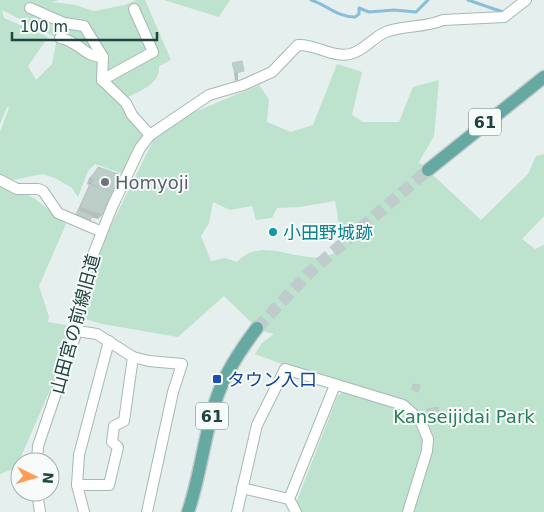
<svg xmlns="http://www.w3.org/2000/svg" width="544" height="512" font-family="'DejaVu Sans','Noto Sans JP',sans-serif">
	<rect width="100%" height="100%" fill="#e5efed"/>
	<!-- green -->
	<g fill="#bde2cd" fill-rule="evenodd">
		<path d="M0,0H59L52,2L75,5L94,11L125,5L136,0H145L171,60L159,66C160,84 142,90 128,97L126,103L150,135L126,175L95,164L88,171L78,197L72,188L55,178L42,174L13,180L0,174V132L9,108L7,107L0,124ZM2,10L57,38L52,64L36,80L28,66L48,37L4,18Z"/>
		<polygon points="164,0 230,0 219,17"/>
		<path d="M337,64L362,72L352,115L363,122H399L413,87L439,80L434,136L419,162L481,220L528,174L536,156L544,154V216L522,239L535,249L544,245V512H408L427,451L413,412L285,369L282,364L255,354L262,343L274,334L259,330L224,296L178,337L102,324L82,318V299L90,268L156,135L190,114L259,85L269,99L267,122L291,132L313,125ZM335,201C339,217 338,232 343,246C339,249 334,253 330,255C299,266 264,234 237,262L225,258L211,261L201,236L209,223L213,202L230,210L252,206L256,220L272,218L277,208L299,207Z"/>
		<polygon points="0,183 34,198 66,224 39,286 49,317 48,322 71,326 53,383 16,468 0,474"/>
		<path d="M343,392C369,400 427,408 424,445C422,463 409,493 404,512H301L296,503L338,395Z"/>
	</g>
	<!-- shadow -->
	<g fill="#0003">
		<polygon points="233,64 243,70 238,72 238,80 235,81"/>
		<polygon points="99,168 119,176 103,214 98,219 90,217 87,221 75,216 89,185 87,184 89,178"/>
	</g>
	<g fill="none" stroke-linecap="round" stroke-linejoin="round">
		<!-- stream -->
		<g stroke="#89bed9" stroke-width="3">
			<path d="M311,0C327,5 337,17 355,17L359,14V8L369,12L394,10L416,12L428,0"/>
			<polyline points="468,0 503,12"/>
		</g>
	</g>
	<!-- building -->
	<g fill="#bdcec9" stroke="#b7cac5">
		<polygon points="242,61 244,71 235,73 232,63"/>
		<polygon points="98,167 121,175 114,192 92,184 94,179 91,178"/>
		<polygon points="90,184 114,193 105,215 81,207"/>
		<polygon points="78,210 92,216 90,221 76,214"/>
		<polygon points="413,384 420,385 418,392 412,390"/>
		<polygon points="438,407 439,413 429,416 427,409"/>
	</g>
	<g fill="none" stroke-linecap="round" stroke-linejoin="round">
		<!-- major-tunnel -->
		<polyline stroke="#becdcb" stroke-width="12" stroke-dasharray="12 6" stroke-linecap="butt" points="257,328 311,271 428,170"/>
		<!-- minor casing -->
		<g stroke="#a7b8b6" stroke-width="12">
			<g id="minor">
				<polyline points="30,8 64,23 84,26 103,57 102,80 126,103 132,115 150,135"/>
				<path d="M60,38C79,41 84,57 103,57"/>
				<polyline points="102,80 153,52 134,9"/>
				<polyline points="0,180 17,189 38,189 43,191 58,213 102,232"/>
				<polyline points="77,331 97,334 133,357 149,361 182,364 173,392 147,512"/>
				<path d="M37,462L38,446L77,331L81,293L87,270L112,207L140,148L150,135L209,95L243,85L272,72L298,45C316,44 332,58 350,54C364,51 373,37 386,32C404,25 425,28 443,20L504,17L526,0"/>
				<polyline points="77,485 109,485 118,447 112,442 114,426 124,421 133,357"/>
				<polyline points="242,488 289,499"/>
				<polyline points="37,492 40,512"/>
				<polyline points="84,512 77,485 79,455 109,341"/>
				<polyline points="237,512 257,425 285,369 403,405 420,420 428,439 427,451 408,512"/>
				<polyline points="296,512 289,499 335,385"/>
			</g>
		</g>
		<!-- major casing -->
		<g stroke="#c1cbca" stroke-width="15">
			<g id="major">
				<polyline points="428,170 544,77"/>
				<path d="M188,512C201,474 204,435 217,397C226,371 241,349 257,328"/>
			</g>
		</g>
		<!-- minor -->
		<use href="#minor" stroke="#fff" stroke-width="10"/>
		<!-- major -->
		<use href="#major" stroke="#66a9a3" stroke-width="12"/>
	</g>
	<!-- markers -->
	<circle fill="#6b7280" stroke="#f6fbfa" stroke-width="2" cx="105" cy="182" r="5"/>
	<circle fill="#0f9aa8" stroke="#f6fbfa" stroke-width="2" cx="273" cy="232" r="5"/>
	<rect fill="#1a4fb4" stroke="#f6fbfa" stroke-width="2" x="212" y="374" width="10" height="10" rx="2.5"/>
	<g text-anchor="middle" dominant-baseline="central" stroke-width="4" stroke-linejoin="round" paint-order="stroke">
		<!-- shield labels -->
		<g fill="#f6fbfa" stroke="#627b78" stroke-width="1">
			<rect x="469" y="108.5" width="32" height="27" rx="4"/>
			<rect x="196" y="402.5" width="32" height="27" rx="4"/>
		</g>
		<g font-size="16" font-weight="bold" fill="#224441">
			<text x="485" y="122">61</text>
			<text x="212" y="416">61</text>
		</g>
		<!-- worship labels -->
		<g font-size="18" fill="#5b616d" stroke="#f6fbfa" text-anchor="start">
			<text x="115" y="182">Homyoji</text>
		</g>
		<!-- culture labels -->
		<g font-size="18" fill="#0d838f" stroke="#f6fbfa" text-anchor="start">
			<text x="283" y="232">小田野城跡</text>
		</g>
		<!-- street labels -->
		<g font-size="18" fill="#224441" stroke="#f6fbfa">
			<text transform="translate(75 324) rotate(-75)">山田宮の前線旧道</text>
		</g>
		<!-- transit labels -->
		<g font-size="18" fill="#164399" stroke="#f6fbfa" text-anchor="start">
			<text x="227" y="379">タウン入口</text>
		</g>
		<!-- park labels -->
		<g font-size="18" fill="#287f59" stroke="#f6fbfa">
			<text x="464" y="416">Kanseijidai Park</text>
		</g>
	</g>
	<!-- north arrow -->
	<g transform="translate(35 477) rotate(95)"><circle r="24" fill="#f6fbfa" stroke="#a1b2b0"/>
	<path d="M0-4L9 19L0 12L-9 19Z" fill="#fe9c55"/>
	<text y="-8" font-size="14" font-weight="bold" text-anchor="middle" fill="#224441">N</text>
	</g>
	<!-- scale -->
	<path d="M12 32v8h145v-8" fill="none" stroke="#224441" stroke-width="2.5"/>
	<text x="20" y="32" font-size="15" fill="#224441" stroke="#f6fbfa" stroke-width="4" paint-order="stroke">100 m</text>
</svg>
